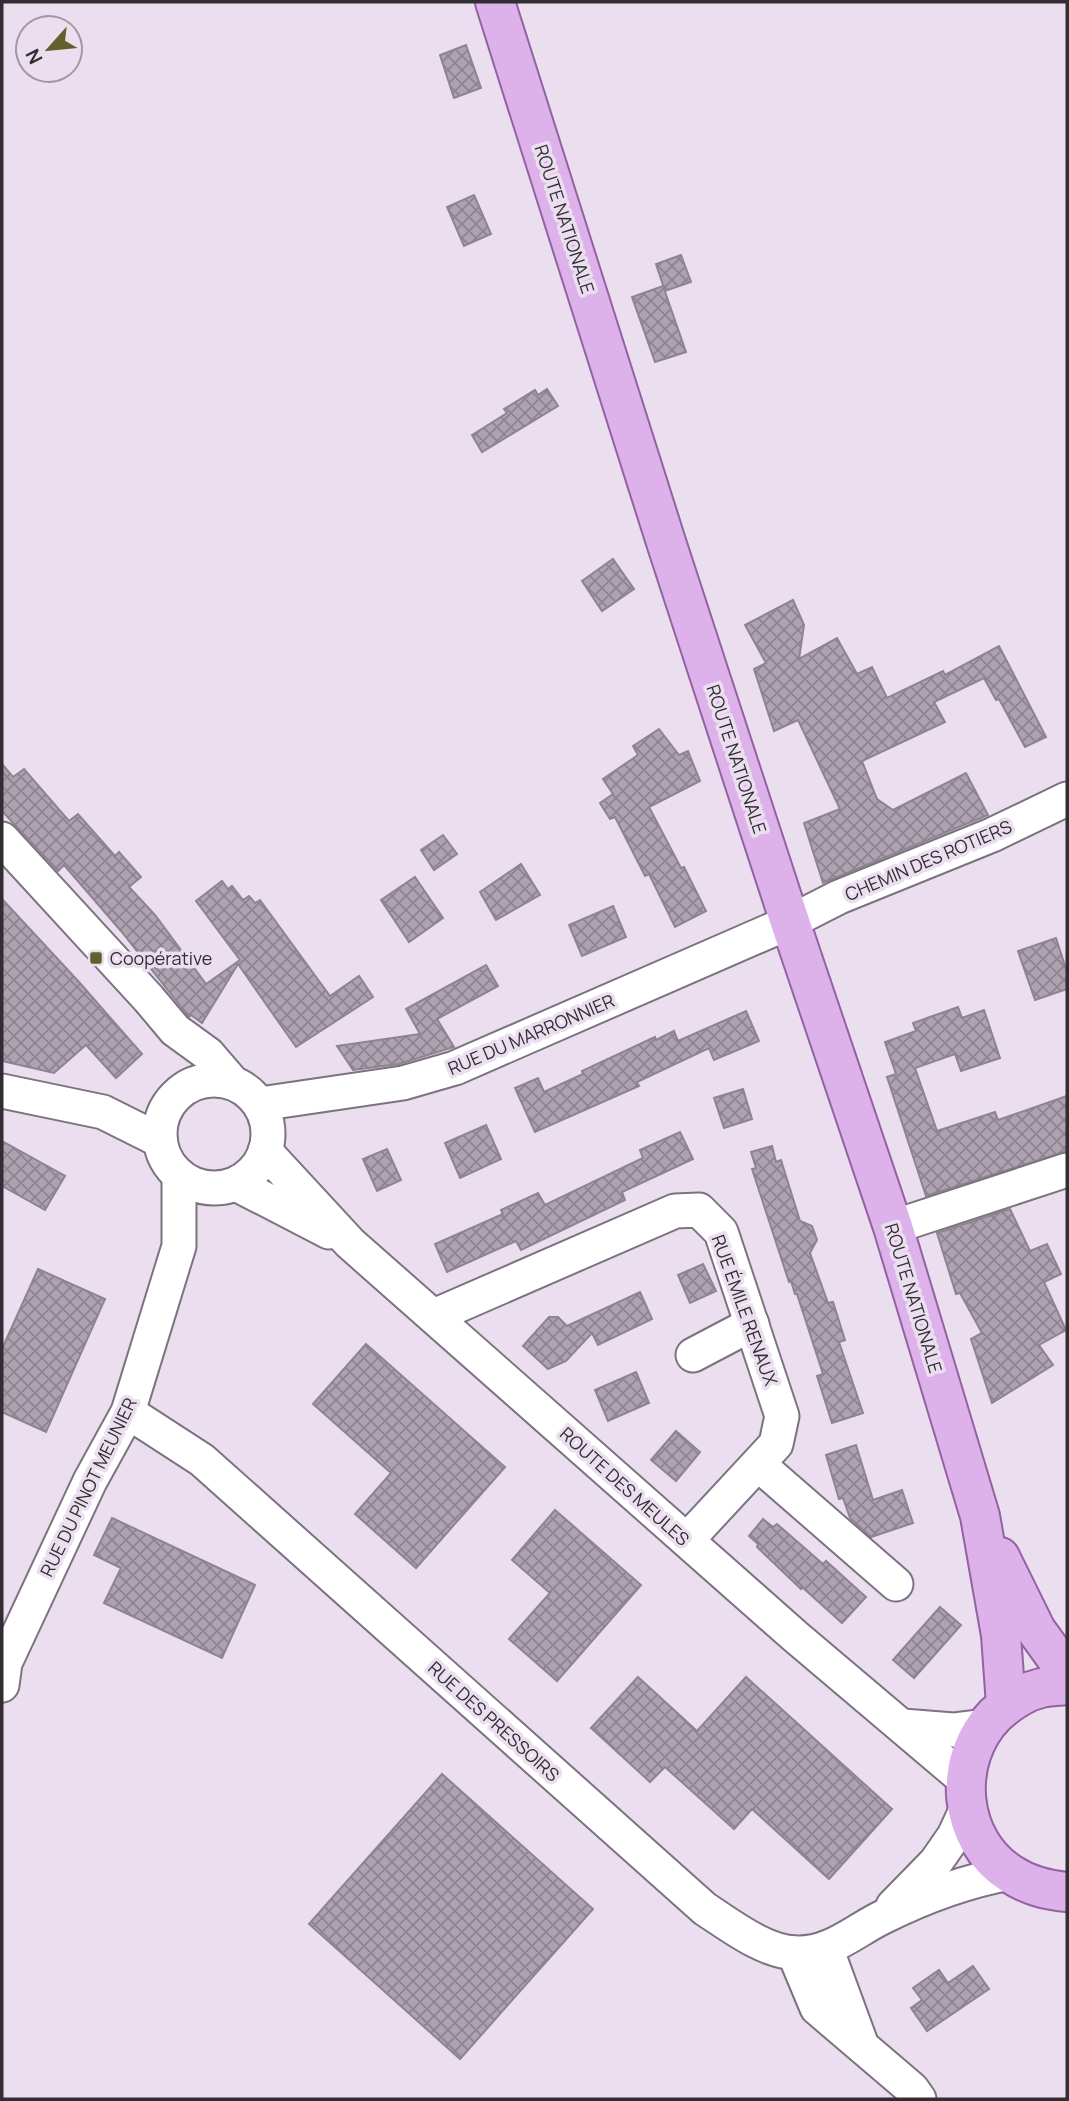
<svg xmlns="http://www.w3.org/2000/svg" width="1069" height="2101" font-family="Manrope,sans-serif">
	<defs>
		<pattern id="building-cross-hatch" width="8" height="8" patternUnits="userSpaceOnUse" patternTransform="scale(1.75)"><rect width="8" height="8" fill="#aca2b0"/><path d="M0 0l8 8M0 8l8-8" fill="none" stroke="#8d8490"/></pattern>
	</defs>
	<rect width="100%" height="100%" fill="#ebdfef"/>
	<!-- building -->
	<g fill="url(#building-cross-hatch)" stroke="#8e8391" stroke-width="2">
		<polygon points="466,45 481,88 454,98 440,55"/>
		<polygon points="474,195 491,234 464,246 447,207"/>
		<polygon points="681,255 691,282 665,291 656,264"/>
		<polygon points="663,286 686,352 655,362 632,297"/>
		<polygon points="547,389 558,406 482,452 472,435 507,413 504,409 535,390 538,395"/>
		<polygon points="613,559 634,589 602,611 582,581"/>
		<polygon points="793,600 804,625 799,659 837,638 857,674 872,667 887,698 943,671 945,675 999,646 1046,737 1025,747 999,699 996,700 984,678 934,702 945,722 862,761 877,799 893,810 966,773 988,815 823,883 804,823 840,809 798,720 774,731 754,669 766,663 745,625"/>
		<polygon points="659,729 679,755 688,751 700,781 649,807 681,868 684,867 706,911 675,927 649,874 645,876 615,817 610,819 600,803 613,794 603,779 638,755 633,746"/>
		<polygon points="2,764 13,777 24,769 69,821 78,814 115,856 119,852 141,877 129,887 155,915 206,984 240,960 196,901 222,881 228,889 232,886 243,900 249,896 255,903 260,900 330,996 359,976 373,997 296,1047 238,964 202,1023 191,1015 189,1017 121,931 64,865 58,871 2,811"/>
		<polygon points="443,835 457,854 434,870 421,850"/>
		<polygon points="521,864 540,895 496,920 480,892"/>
		<polygon points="415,877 443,918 409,942 381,900"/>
		<polygon points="2,899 79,982 142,1054 116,1078 86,1045 54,1073 2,1061"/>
		<polygon points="613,906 626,937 582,956 569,925"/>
		<polygon points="1056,938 1067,972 1067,989 1035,1000 1018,951"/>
		<polygon points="486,965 498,986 437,1019 454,1047 399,1064 353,1070 337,1046 420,1034 406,1009"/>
		<polygon points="958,1007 962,1018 984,1010 1000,1058 961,1071 955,1054 915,1068 937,1131 995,1112 998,1120 1067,1096 1067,1151 926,1196 887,1077 896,1074 885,1042 916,1031 913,1023"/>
		<polygon points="746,1011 759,1041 714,1060 709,1048 637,1082 639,1086 535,1132 515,1088 538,1078 544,1092 583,1074 582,1071 655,1037 656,1040 674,1031 678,1041"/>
		<polygon points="743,1089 752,1119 724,1128 714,1098"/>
		<polygon points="486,1125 501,1159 460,1178 445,1143"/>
		<polygon points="680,1132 693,1159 622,1192 625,1200 521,1250 516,1241 447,1272 435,1244 503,1214 501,1210 538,1193 545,1205 643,1158 640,1150"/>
		<polygon points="2,1141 65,1176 45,1210 2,1186"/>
		<polygon points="772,1146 776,1162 781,1160 800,1221 812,1226 817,1240 810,1253 828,1303 833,1302 845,1340 839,1342 863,1413 832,1423 817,1376 823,1374 797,1294 795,1294 791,1281 789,1282 752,1169 756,1168 751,1152"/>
		<polygon points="387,1149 401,1180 377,1191 363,1159"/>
		<polygon points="1010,1209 1030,1251 1047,1244 1061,1274 1044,1282 1066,1330 1039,1345 1053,1365 992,1403 971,1339 982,1333 960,1293 956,1294 937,1233"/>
		<polygon points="703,1264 716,1291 690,1303 678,1275"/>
		<polygon points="38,1269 105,1299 46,1432 2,1412 2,1349"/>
		<polygon points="640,1292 652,1319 598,1345 592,1333 566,1361 548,1369 523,1346 549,1317 558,1317 567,1326"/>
		<polygon points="366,1344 505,1467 416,1568 355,1514 391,1473 313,1404"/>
		<polygon points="636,1372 649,1403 608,1421 595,1390"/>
		<polygon points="676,1431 700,1452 676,1481 651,1460"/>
		<polygon points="856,1445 873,1500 902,1490 913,1523 871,1537 850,1518 843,1498 839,1499 826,1455"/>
		<polygon points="555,1510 641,1585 557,1681 509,1639 550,1593 512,1560"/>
		<polygon points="112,1518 255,1585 222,1658 104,1603 121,1568 94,1555"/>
		<polygon points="763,1519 773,1527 777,1524 823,1564 826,1561 866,1597 842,1623 802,1587 801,1589 757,1547 758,1544 749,1536"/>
		<polygon points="940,1607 961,1625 914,1678 893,1660"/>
		<polygon points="638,1677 697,1731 746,1677 892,1809 829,1879 752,1809 734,1829 665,1767 650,1782 591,1728"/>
		<polygon points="442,1774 593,1909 460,2059 309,1924"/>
		<polygon points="973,1966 989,1989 927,2031 911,2008 922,2000 913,1988 939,1970 948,1983"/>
	</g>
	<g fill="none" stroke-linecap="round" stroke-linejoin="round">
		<!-- minor casing -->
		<g stroke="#7c7280" stroke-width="37">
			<g id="minor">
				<polyline points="2,839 149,999 175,1030 208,1054 233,1083"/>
				<circle cx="214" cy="1134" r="54"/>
				<polyline points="2,1091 103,1112 159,1140"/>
				<polyline points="260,1104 403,1083 455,1068 790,922 839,897 992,835 1067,799"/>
				<polyline points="265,1151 350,1243 796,1637 965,1780"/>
				<polyline points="236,1184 329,1232"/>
				<polyline points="893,1227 1067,1170"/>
				<polyline points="434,1316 675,1211 699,1210 721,1232 782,1416 776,1444 687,1540"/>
				<polyline points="693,1355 752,1324"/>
				<path d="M128,1412L202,1460L705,1909C730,1925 764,1952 796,1953C831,1954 854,1931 883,1917C923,1897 966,1881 1010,1873"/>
				<polyline points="758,1464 896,1584"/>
				<polyline points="2,1685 5,1663 90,1481 128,1412 179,1246 179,1176"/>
				<polyline points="903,1726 953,1730 985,1726"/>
				<polyline points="893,1906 936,1862 954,1836 967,1808"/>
				<polyline points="826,1948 862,2046"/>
				<polyline points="794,1953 817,2008 912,2089 919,2099"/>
			</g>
		</g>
		<!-- major casing -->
		<g stroke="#9262a1" stroke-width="42">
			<g id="major">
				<polyline points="495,2 666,542 790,922 893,1227 980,1516 1001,1635 1006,1705"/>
				<polyline points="1000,1557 1036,1630 1067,1673"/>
				<path d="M1067,1685C1059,1686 1049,1686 1041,1688C1024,1692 1007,1704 995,1715C951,1760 957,1840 1011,1874C1029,1886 1047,1890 1067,1892"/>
			</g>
		</g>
		<!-- minor -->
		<use href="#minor" stroke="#fff" stroke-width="33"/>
		<!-- major -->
		<use href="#major" stroke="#ddb2eb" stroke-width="38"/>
	</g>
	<!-- markers -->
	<rect fill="#62612e" stroke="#ebdfef" stroke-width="2.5" x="89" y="951" width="14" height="14" rx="3.5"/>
	<g text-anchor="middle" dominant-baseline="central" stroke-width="7" stroke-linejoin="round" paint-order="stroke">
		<!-- street labels -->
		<g font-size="18" fill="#312d32" stroke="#ebdfef">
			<text transform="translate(565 219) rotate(72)">ROUTE NATIONALE</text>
			<text transform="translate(737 759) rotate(72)">ROUTE NATIONALE</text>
			<text transform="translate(928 860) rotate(-23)">CHEMIN DES ROTIERS</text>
			<text transform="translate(531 1034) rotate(-23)">RUE DU MARRONNIER</text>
			<text transform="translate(914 1298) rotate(73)">ROUTE NATIONALE</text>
			<text transform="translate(745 1310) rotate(70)">RUE ÉMILE RENAUX</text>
			<text transform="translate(625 1486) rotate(42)">ROUTE DES MEULES</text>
			<text transform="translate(88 1487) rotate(-64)">RUE DU PINOT MEUNIER</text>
			<text transform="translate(494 1721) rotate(42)">RUE DES PRESSOIRS</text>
		</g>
		<!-- poi labels -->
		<g font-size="18" fill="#312d32" stroke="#ebdfef" text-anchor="start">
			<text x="110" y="958">Coopérative</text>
		</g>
	</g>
	<!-- border -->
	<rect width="1069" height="2101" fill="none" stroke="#312d32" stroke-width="7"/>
	<!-- north arrow -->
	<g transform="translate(49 49) rotate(243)"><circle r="33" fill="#ebdfef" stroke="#a198a3" stroke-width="2"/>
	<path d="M0-5L12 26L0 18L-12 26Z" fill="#62612e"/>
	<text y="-10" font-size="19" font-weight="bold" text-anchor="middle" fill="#312d32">N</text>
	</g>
</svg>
